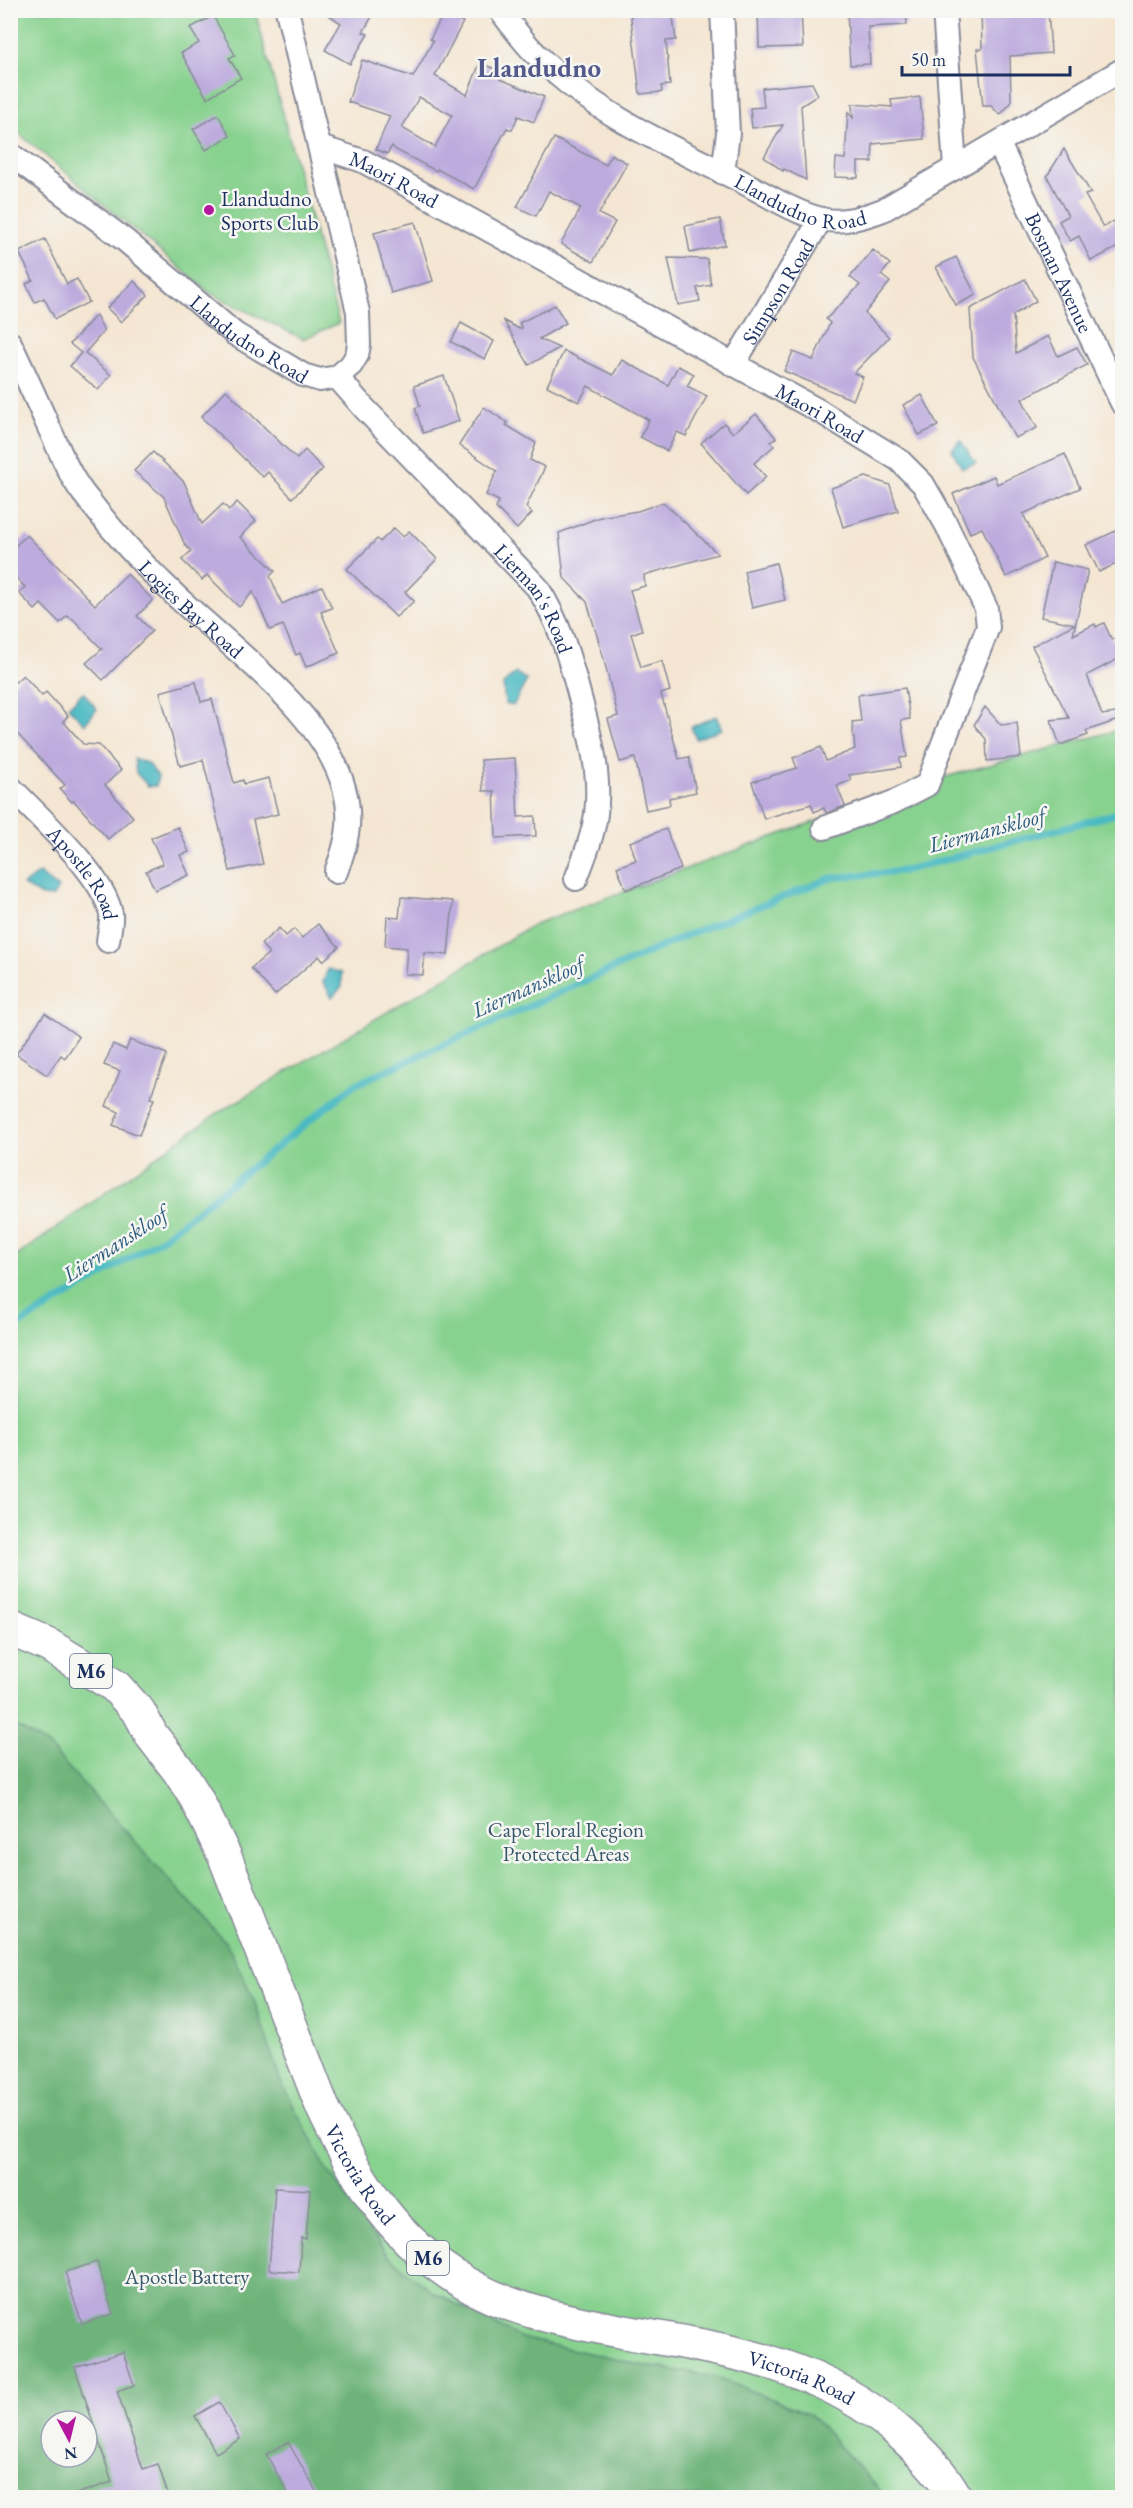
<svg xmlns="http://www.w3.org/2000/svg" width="1133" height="2508" font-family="'EB Garamond',serif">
	<rect width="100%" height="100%" fill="#f6f6f2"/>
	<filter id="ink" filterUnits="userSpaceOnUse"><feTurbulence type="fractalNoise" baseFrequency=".0167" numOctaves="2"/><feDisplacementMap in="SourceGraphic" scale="12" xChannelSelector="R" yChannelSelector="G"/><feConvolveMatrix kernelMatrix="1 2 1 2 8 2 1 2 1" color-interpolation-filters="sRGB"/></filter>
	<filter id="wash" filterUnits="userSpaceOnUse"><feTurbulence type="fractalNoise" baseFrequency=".008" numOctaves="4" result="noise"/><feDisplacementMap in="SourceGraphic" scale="24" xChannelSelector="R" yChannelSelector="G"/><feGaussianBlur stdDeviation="1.35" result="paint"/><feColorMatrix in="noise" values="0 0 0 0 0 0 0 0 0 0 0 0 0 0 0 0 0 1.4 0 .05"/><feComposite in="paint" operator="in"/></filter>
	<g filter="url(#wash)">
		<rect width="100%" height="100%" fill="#f4e6d2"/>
		<!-- green -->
		<g fill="#88d28f" stroke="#528076" stroke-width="1.5" fill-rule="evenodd">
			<polygon points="10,11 255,11 339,323 303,339 210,293 11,127"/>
			<path d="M1122,729V2497H11L10,1261L216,1114L535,924L912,786ZM51,2421H87V2457H51Z"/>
		</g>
		<!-- forest -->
		<path fill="#6eb47a" stroke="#44726c" stroke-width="1.5" fill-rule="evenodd" d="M10,1723L48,1745L227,1944L253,1997L280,2080L326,2168L387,2255L433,2292L521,2338L641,2365L713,2376L810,2414L886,2497H11ZM51,2421H87V2457H51Z"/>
		<!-- water -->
		<g fill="#4bbac3" stroke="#337490" stroke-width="1.5">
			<polygon points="960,440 976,463 962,468 952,450"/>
			<polygon points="516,673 527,680 513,706 505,704 503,684"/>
			<polygon points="83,692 97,709 85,724 68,707"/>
			<polygon points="716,716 722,729 696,739 691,727"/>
			<polygon points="134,759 147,763 158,776 156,786 148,786 136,773"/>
			<polygon points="39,873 58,888 53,897 41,896 23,885"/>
			<polygon points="328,969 342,973 342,987 332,997 323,982"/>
		</g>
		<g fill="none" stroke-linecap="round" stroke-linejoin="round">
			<!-- stream -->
			<polyline stroke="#4bbac3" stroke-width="7" points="10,1330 163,1238 354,1085 692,933 831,878 903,871 1122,812"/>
		</g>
		<g id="blocks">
			<!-- building -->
			<g fill="#bdabde" fill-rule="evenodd">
				<polygon points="321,10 376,10 363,32 368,34 350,64 325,50 341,23"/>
				<polygon points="630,10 672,10 676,40 666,41 670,85 661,86 662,92 640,94"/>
				<polygon points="758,10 801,10 803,47 759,48"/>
				<polygon points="847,10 906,10 907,25 868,27 870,64 850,65"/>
				<polygon points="981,10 1048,10 1051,53 1010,56 1011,103 1000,115 991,106 983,106 977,49 982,49"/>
				<path d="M444,13L463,22L435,76L467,95L480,63L503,72L500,79L544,97L534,122L518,116L512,130L507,128L474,189L437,169L436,171L396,150L392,146L387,154L376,149L390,116L348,102L362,60L413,77L433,41L430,39ZM419,97L452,115L435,147L402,128Z"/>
				<polygon points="213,16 235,55 229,58 241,78 207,98 181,53 199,43 190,28"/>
				<polygon points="812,83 818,95 801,106 806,180 784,169 783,171 764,157 783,125 752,128 750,108 764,107 762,88"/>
				<polygon points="920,97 924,139 873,144 872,162 858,162 858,178 835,177 836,158 845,159 848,112 853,118 852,104 892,107 891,100"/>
				<polygon points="218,115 230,136 206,150 193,129"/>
				<polygon points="554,138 606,165 611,154 627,163 599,214 615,222 593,262 561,244 581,208 549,191 536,216 517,207"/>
				<polygon points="1064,149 1091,193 1085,195 1103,227 1122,217 1122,245 1091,261 1079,236 1070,241 1059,221 1068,216 1047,176"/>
				<polygon points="720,219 725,245 690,253 685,226"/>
				<polygon points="415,222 433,281 391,293 374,233"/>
				<polygon points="45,239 67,284 77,279 89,302 55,319 44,298 35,302 26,284 33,280 19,252"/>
				<polygon points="873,250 890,264 881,275 890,282 865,313 889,337 854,373 863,377 853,400 784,371 793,352 813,360 830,323 826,319 860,285 850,277"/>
				<polygon points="956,257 976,295 956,305 936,267"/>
				<polygon points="668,258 707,259 711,285 697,288 700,301 678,305"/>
				<polygon points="1025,279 1036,301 1013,315 1016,353 1048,336 1058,356 1077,347 1087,365 1022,399 1037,428 1015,438 973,357 970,309"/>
				<polygon points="134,281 148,295 121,322 107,308"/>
				<polygon points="555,305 566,323 539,339 559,348 529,365 504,321 519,329 522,328 519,323"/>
				<polygon points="96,315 104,331 85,353 111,375 98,390 70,366 81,353 70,344"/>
				<polygon points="461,323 494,341 485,359 451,342"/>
				<polygon points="564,351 613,375 622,360 668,385 678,366 694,374 687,386 707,396 686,436 677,432 667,451 640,437 649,420 588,386 579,402 547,386"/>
				<polygon points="444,376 459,421 423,433 415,408 420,406 414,386"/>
				<polygon points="226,390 297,459 305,450 323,469 292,498 268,472 263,477 201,417"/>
				<polygon points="922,395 938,426 919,435 903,405"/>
				<polygon points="484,407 508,423 506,425 536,443 530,460 545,467 526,507 532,513 517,529 496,508 499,501 486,495 497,471 459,445"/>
				<polygon points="756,414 776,438 771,442 774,446 754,463 766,477 746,495 701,443 724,423 733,433"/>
				<polygon points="153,452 184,482 202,524 223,504 229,510 237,502 256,521 240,537 275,571 270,576 282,604 322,586 332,608 321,612 339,653 306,667 300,653 296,655 283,625 270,630 253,592 239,607 207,575 202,580 182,560 191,551 185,545 164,497 134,471"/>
				<polygon points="1065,454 1080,488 1023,514 1045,558 1006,577 982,528 970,533 953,494 994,476 997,484"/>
				<polygon points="866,477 890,485 898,511 843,527 831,488"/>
				<polygon points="663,502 718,554 644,575 645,586 630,590 642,630 631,634 641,667 662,661 670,691 661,694 679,759 689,757 696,792 669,798 670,805 646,810 635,758 620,762 608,719 618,716 603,656 587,602 564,578 559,533 600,517 638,511"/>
				<polygon points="394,528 403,537 409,531 437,559 405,592 414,601 396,617 347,569 377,539 380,542"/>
				<polygon points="1122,528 1122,561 1099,572 1086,545"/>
				<polygon points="27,535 95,605 127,574 153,600 137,616 152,631 103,680 86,663 102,649 73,619 67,616 60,623 41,604 35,610 19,593 25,587 10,572 10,551"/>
				<polygon points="1053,562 1088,570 1073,635 1095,624 1096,627 1104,623 1112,640 1117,637 1122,647 1122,657 1087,675 1102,715 1116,713 1118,720 1086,731 1088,735 1060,745 1051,720 1069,718 1032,646 1075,624 1041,617"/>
				<polygon points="776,563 785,600 752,608 744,571"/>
				<polygon points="23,675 42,696 46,692 68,716 63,721 83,744 99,745 121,770 105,785 133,817 108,839 74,801 72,802 60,789 65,785 10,726 10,687"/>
				<polygon points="196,682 201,702 212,699 234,783 243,780 244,784 269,778 278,814 253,820 263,864 230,871 203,760 180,766 160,692"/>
				<polygon points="905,688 910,719 901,720 907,757 900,758 901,767 849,775 851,780 837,786 845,806 826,813 824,808 814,812 811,804 764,819 752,782 797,768 793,758 821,747 826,761 855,749 852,722 861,721 858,695"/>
				<polygon points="985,707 1001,725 1017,723 1021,757 987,761 986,739 974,725"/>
				<polygon points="515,758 518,817 535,816 536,836 496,838 494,791 483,791 481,760"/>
				<polygon points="178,827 189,852 180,855 189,875 155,890 146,871 163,864 151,838"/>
				<polygon points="666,829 681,869 626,890 617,867 636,860 630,842"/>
				<polygon points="401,897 453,901 448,955 425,953 423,975 405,974 407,948 385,946 387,917 399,918"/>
				<polygon points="318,924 339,947 323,961 319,956 275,995 251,968 269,953 261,944 279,928 286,936 294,929 302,938"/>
				<polygon points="45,1013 79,1037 65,1058 61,1055 47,1075 16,1054"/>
				<polygon points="130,1040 167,1054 150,1098 154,1099 139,1135 113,1125 119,1112 106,1106 120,1071 104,1065 113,1044 126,1050"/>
				<polygon points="275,2188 310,2190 306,2239 301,2238 299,2272 269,2270"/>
				<polygon points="97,2262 113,2314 82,2324 65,2272"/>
				<polygon points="123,2352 134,2385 117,2391 143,2469 158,2464 169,2498 76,2498 76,2494 112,2482 75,2367"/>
				<polygon points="219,2402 240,2439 216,2453 195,2416"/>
				<polygon points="288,2442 320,2498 291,2498 266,2454"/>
			</g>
		</g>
	</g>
	<g filter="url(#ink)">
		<use href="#blocks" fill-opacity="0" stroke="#888a98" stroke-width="1.5"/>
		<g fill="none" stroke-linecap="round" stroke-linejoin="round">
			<!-- street casing -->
			<g stroke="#888a98" stroke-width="26">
				<g id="street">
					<path id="s1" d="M500,10C512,26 524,43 538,56C593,113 669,146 739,180C764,193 793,212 821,219C842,224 864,217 883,210L1122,70"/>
					<polyline points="722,10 728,133 723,173"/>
					<polyline points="944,10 955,168"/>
					<path id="s2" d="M999,144L1122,403"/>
					<path id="s3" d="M320,147L363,161L821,412L899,460L923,484L946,524L986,608L988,627L927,785L894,802L824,828"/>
					<path id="s4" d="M10,154L126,241L235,334L303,375L320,380L337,377L351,365L357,355L359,345L358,312L287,10"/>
					<path id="s5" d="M10,343C24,372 37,401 50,430C61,453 70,478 87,498C113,532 144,566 175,595C230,647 324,714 344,788C353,820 347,843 336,872"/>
					<path id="s6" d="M733,365L821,219"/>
					<path id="s7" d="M337,377L365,409L537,587C560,622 570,660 581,701C591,738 601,776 596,814C593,836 584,858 576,879"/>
					<path id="s8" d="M10,787C38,816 104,875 111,914C112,922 109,933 108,941"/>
				</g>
			</g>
			<!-- primary casing -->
			<g stroke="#888a98" stroke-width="36">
				<g id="primary">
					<path id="s9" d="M10,1629L48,1645L115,1686L139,1712L152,1736L179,1771L196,1798L225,1857L322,2106C352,2171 388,2232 449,2273C505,2312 576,2323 642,2335C736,2351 826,2367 900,2433C920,2451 943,2473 956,2498"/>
				</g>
			</g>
			<!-- street -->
			<use href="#street" stroke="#fff" stroke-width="22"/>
			<!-- primary -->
			<use href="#primary" stroke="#fff" stroke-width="33"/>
		</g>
	</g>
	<!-- markers -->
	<circle fill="#b5179e" stroke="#f6f6f2" stroke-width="2" cx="209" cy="210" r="6"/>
	<g text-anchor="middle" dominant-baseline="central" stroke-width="5" stroke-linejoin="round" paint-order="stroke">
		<!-- shield labels -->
		<g fill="#f6f6f2" stroke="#5d6b8a" stroke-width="1.5">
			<rect x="70" y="1654" width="42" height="34" rx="4.5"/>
			<rect x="407" y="2241" width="42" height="34" rx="4.5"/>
		</g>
		<g font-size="20" font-weight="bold" fill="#1b2f5e">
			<text x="91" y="1671">M6</text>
			<text x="428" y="2258">M6</text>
		</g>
		<!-- street labels -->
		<g font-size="21" fill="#1b2f5e" stroke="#f6f6f2">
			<text stroke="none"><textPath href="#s3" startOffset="81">Maori Road</textPath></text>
			<text stroke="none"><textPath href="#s1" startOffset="364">Llandudno Road</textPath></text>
			<text stroke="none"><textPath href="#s2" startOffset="142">Bosman Avenue</textPath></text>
			<text stroke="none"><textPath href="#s6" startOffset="86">Simpson Road</textPath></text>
			<text stroke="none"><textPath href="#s4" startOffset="303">Llandudno Road</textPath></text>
			<text stroke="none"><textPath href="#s3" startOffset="567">Maori Road</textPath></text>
			<text stroke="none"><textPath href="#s7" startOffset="298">Lierman's Road</textPath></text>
			<text stroke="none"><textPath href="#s5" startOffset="326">Logies Bay Road</textPath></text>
			<text stroke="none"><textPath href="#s8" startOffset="114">Apostle Road</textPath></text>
			<text stroke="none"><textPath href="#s9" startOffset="670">Victoria Road</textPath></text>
			<text stroke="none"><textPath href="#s9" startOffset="1174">Victoria Road</textPath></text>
		</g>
		<!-- poi labels -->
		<g font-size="21" fill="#1b2f5e" stroke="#f6f6f2" text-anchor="start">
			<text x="221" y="198">Llandudno<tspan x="221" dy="24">Sports Club</tspan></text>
		</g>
		<!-- park labels -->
		<g font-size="21" fill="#36586a" stroke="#f6f6f2">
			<text x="566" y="1829">Cape Floral Region<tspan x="566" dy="24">Protected Areas</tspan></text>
			<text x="187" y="2276">Apostle Battery</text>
		</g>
		<!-- water labels -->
		<g font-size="22" font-style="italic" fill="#29597c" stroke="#f6f6f2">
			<text transform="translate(987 830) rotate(-15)">Liermanskloof</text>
			<text transform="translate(528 987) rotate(-24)">Liermanskloof</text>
			<text transform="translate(115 1244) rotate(-33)">Liermanskloof</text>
		</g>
		<!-- district labels -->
		<g font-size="27" font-weight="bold" fill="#545a8b" stroke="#f6f6f2">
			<text x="539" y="67">Llandudno</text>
		</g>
	</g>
	<!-- margin -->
	<rect width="1133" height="2508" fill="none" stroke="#f6f6f2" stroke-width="36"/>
	<!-- north arrow -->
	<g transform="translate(69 2439) rotate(173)"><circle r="28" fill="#f6f6f2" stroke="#9ea6b7" stroke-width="1.5"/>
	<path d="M0-4.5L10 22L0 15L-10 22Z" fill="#b5179e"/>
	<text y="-9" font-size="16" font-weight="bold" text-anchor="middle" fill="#1b2f5e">N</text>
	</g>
	<!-- scale -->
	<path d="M902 66v9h168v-9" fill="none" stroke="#1b2f5e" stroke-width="3"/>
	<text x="911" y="66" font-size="18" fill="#1b2f5e" stroke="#f6f6f2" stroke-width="4.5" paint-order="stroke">50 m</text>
</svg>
